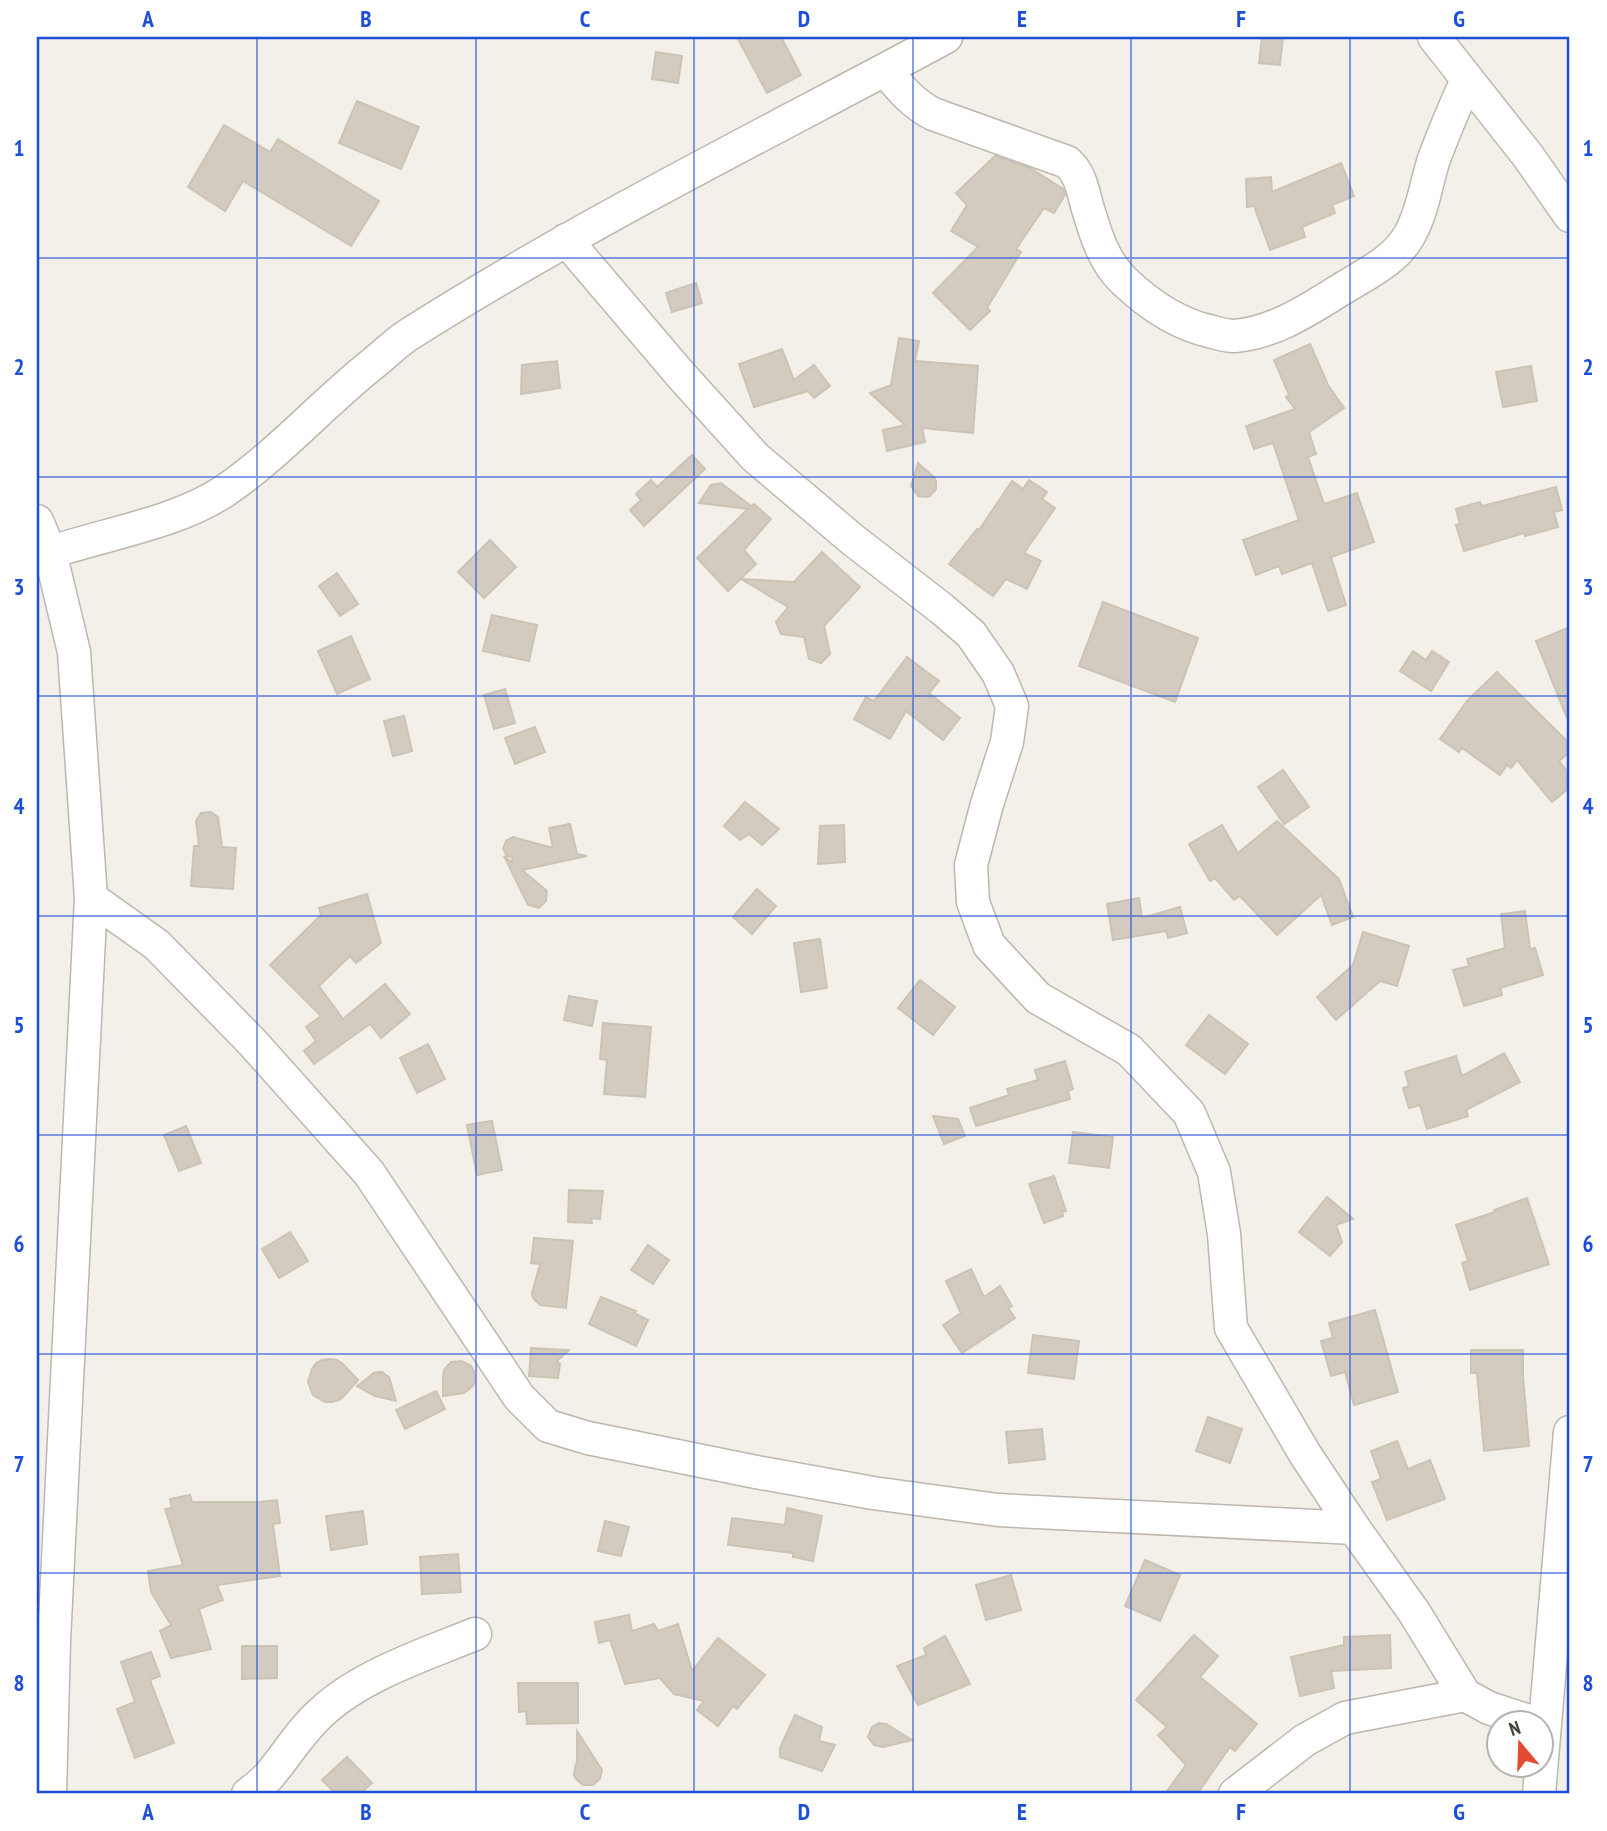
<svg xmlns="http://www.w3.org/2000/svg" width="1607" height="1831" font-family="'PT Sans Narrow',sans-serif">
	<rect width="100%" height="100%" fill="#f3f0e9"/>
	<!-- building -->
	<g fill="#d3cbc0" stroke="#cdc3b4" stroke-width="2">
		<polygon points="737,37 781,37 801,75 767,93"/>
		<polygon points="1262,37 1283,37 1280,65 1259,63"/>
		<polygon points="656,52 682,56 678,83 652,79"/>
		<polygon points="357,101 419,127 401,169 339,143"/>
		<polygon points="224,125 270,152 278,139 379,201 351,246 243,181 225,211 188,187"/>
		<polygon points="995,156 1030,168 1063,189 1065,195 1054,213 1044,208 1016,249 1021,252 987,308 990,311 970,330 933,293 978,247 951,231 967,205 956,193"/>
		<polygon points="1341,163 1354,196 1332,205 1335,213 1302,227 1305,237 1270,250 1254,206 1247,207 1246,179 1271,177 1272,192"/>
		<polygon points="696,283 702,303 672,312 666,293"/>
		<polygon points="899,338 919,341 915,361 978,366 973,433 922,428 925,442 887,451 883,430 905,425 870,393 891,385"/>
		<polygon points="1310,344 1328,385 1344,408 1309,432 1316,454 1308,457 1324,504 1357,493 1374,542 1331,557 1346,605 1328,611 1312,563 1282,574 1279,566 1256,575 1243,540 1299,520 1273,443 1254,449 1246,426 1295,409 1286,397 1289,395 1274,360"/>
		<polygon points="782,349 794,380 814,365 830,386 814,398 808,391 754,407 739,364"/>
		<polygon points="557,361 560,388 521,394 522,365"/>
		<polygon points="1531,366 1537,401 1503,407 1496,372"/>
		<polygon points="692,455 705,469 644,526 630,510 641,500 636,494 651,480 657,487"/>
		<polygon points="918,463 934,477 936,481 936,489 930,496 926,497 918,496 911,486"/>
		<polygon points="1029,480 1047,492 1042,499 1055,508 1024,553 1041,561 1027,589 1006,579 993,596 949,564 977,529 979,530 1012,481 1023,489"/>
		<polygon points="721,483 751,506 754,504 771,519 744,550 756,564 728,591 697,558 748,509 699,503 711,485"/>
		<polygon points="1556,487 1562,510 1554,512 1558,527 1525,536 1524,533 1464,551 1456,525 1460,524 1456,509 1480,502 1482,506"/>
		<polygon points="490,540 516,567 484,598 458,572"/>
		<polygon points="822,552 860,587 824,626 830,654 821,663 809,659 804,637 781,634 776,622 788,607 741,579 794,582"/>
		<polygon points="337,573 358,604 340,616 319,586"/>
		<polygon points="1103,602 1198,638 1175,702 1079,666"/>
		<polygon points="492,615 537,625 529,661 483,651"/>
		<polygon points="1570,627 1570,723 1569,723 1536,641"/>
		<polygon points="351,636 370,679 337,694 318,651"/>
		<polygon points="1413,651 1426,660 1432,651 1449,662 1431,691 1400,671"/>
		<polygon points="907,657 939,681 929,693 960,718 943,740 906,711 890,739 854,719 866,697 874,701"/>
		<polygon points="1497,672 1570,744 1570,752 1559,761 1570,775 1570,787 1552,802 1517,760 1511,768 1507,765 1500,775 1462,748 1459,752 1440,739 1467,701"/>
		<polygon points="505,689 515,723 494,729 484,695"/>
		<polygon points="404,716 412,751 393,756 384,721"/>
		<polygon points="535,727 545,752 515,764 505,738"/>
		<polygon points="1283,770 1309,807 1284,824 1258,787"/>
		<polygon points="745,802 779,829 762,845 749,834 740,840 724,826"/>
		<polygon points="211,812 218,817 222,847 236,848 233,889 191,886 194,846 199,846 196,821 201,813"/>
		<polygon points="1277,821 1339,879 1353,917 1332,925 1321,895 1277,935 1240,896 1234,900 1215,878 1210,881 1189,844 1222,825 1238,853"/>
		<polygon points="570,824 577,854 587,856 522,870 547,891 546,901 539,908 528,905 504,856 513,863 512,857 507,856 503,849 506,841 513,837 553,848 549,828"/>
		<polygon points="844,825 845,862 818,864 820,826"/>
		<polygon points="757,889 776,906 752,934 733,917"/>
		<polygon points="367,894 381,943 356,963 350,956 319,986 343,1019 385,984 410,1014 381,1038 370,1024 314,1064 304,1051 316,1041 306,1027 321,1016 270,965 321,915 319,908"/>
		<polygon points="1139,898 1142,918 1180,907 1187,933 1168,938 1166,931 1113,940 1107,904"/>
		<polygon points="1525,911 1530,949 1535,948 1543,975 1500,988 1502,995 1464,1006 1453,970 1469,966 1467,959 1505,948 1501,914"/>
		<polygon points="1363,932 1409,946 1397,986 1380,981 1336,1020 1317,997 1353,965"/>
		<polygon points="820,939 827,988 801,992 794,943"/>
		<polygon points="920,980 955,1007 933,1035 898,1008"/>
		<polygon points="569,996 597,1001 592,1026 564,1020"/>
		<polygon points="1209,1015 1248,1044 1225,1074 1186,1045"/>
		<polygon points="603,1023 651,1027 645,1097 604,1094 607,1060 600,1059"/>
		<polygon points="428,1044 445,1079 417,1093 400,1058"/>
		<polygon points="1504,1053 1520,1082 1466,1110 1468,1116 1427,1129 1420,1105 1409,1108 1403,1088 1409,1086 1405,1072 1456,1056 1462,1076"/>
		<polygon points="1065,1061 1073,1089 1068,1091 1070,1099 976,1126 970,1108 1009,1095 1007,1089 1038,1080 1035,1070"/>
		<polygon points="933,1116 958,1119 965,1136 944,1144"/>
		<polygon points="492,1121 502,1170 477,1175 467,1125"/>
		<polygon points="186,1126 201,1163 179,1171 164,1135"/>
		<polygon points="1073,1132 1113,1137 1109,1168 1069,1163"/>
		<polygon points="1054,1176 1066,1211 1062,1212 1063,1216 1044,1223 1029,1184"/>
		<polygon points="569,1190 603,1191 600,1219 591,1218 592,1223 568,1222"/>
		<polygon points="1327,1197 1353,1219 1336,1225 1342,1242 1330,1256 1299,1232"/>
		<polygon points="1527,1198 1549,1264 1470,1290 1462,1263 1468,1261 1456,1225 1495,1212 1494,1210"/>
		<polygon points="290,1232 308,1261 279,1278 262,1249"/>
		<polygon points="534,1238 573,1241 566,1308 540,1305 533,1298 532,1293 540,1264 531,1263"/>
		<polygon points="648,1245 669,1260 653,1284 631,1270"/>
		<polygon points="971,1269 984,1297 1000,1286 1012,1306 1008,1308 1015,1318 962,1353 943,1325 961,1313 946,1281"/>
		<polygon points="601,1297 636,1311 634,1313 648,1320 636,1346 589,1324"/>
		<polygon points="1375,1310 1398,1392 1354,1405 1345,1372 1331,1376 1321,1341 1333,1338 1329,1323"/>
		<polygon points="1033,1335 1079,1341 1074,1379 1028,1373"/>
		<polygon points="531,1348 569,1350 557,1361 560,1364 558,1378 529,1376"/>
		<polygon points="1471,1350 1523,1350 1523,1376 1529,1446 1484,1451 1477,1373 1471,1373"/>
		<polygon points="329,1359 337,1360 343,1364 358,1380 344,1396 339,1400 332,1402 325,1402 313,1395 308,1382 312,1369 316,1363 322,1360"/>
		<polygon points="462,1361 471,1366 474,1371 475,1381 473,1386 464,1393 443,1396 443,1376 444,1370 451,1362"/>
		<polygon points="378,1372 382,1372 389,1377 396,1401 375,1396 357,1386 374,1373"/>
		<polygon points="436,1391 445,1409 405,1429 396,1410"/>
		<polygon points="1208,1417 1242,1429 1230,1463 1196,1451"/>
		<polygon points="1042,1429 1045,1459 1009,1463 1006,1432"/>
		<polygon points="1397,1441 1408,1469 1430,1460 1445,1499 1387,1520 1372,1482 1381,1479 1371,1451"/>
		<polygon points="190,1495 192,1502 260,1502 277,1500 280,1523 273,1524 280,1576 217,1585 223,1600 199,1609 211,1649 171,1658 160,1631 171,1625 151,1592 148,1571 183,1565 165,1509 172,1508 170,1499"/>
		<polygon points="787,1508 822,1516 813,1561 793,1557 793,1553 728,1545 732,1518 785,1525"/>
		<polygon points="363,1511 367,1544 331,1550 326,1516"/>
		<polygon points="605,1521 629,1527 621,1556 598,1551"/>
		<polygon points="458,1554 461,1592 422,1594 420,1557"/>
		<polygon points="1145,1560 1180,1575 1160,1621 1125,1606"/>
		<polygon points="1011,1575 1021,1610 986,1620 976,1585"/>
		<polygon points="629,1615 632,1631 654,1624 658,1631 678,1624 692,1671 718,1638 765,1675 737,1709 733,1706 718,1726 697,1710 704,1701 674,1694 660,1678 625,1684 610,1640 599,1643 595,1622"/>
		<polygon points="1194,1635 1218,1656 1200,1677 1257,1724 1235,1751 1230,1747 1197,1794 1165,1794 1186,1765 1158,1735 1167,1727 1136,1700"/>
		<polygon points="1390,1635 1391,1668 1331,1671 1334,1688 1300,1696 1291,1657 1344,1645 1344,1637"/>
		<polygon points="945,1636 970,1684 918,1705 897,1666 926,1655 924,1648"/>
		<polygon points="242,1646 277,1646 277,1678 242,1679"/>
		<polygon points="151,1652 160,1676 150,1680 174,1743 135,1758 117,1709 135,1702 121,1662"/>
		<polygon points="518,1683 578,1683 578,1723 527,1724 526,1711 519,1712"/>
		<polygon points="795,1715 822,1727 819,1741 835,1745 822,1771 780,1757 780,1748"/>
		<polygon points="879,1723 886,1724 912,1740 883,1747 874,1745 868,1737 872,1727"/>
		<polygon points="577,1731 602,1770 600,1779 593,1785 583,1785 576,1779 574,1775 575,1767 577,1762"/>
		<polygon points="347,1757 372,1783 360,1794 336,1794 322,1780"/>
	</g>
	<g fill="none" stroke-linecap="round" stroke-linejoin="round">
		<!-- street casing -->
		<g stroke="#bdb7ad" stroke-width="35">
			<g id="street">
				<polyline points="1434,37 1528,156 1570,216"/>
				<path d="M885,70C900,88 912,103 933,114L1067,162C1081,174 1083,192 1088,209C1096,235 1103,260 1123,280C1148,304 1179,325 1213,332C1220,334 1227,336 1234,336C1275,333 1311,308 1345,287C1368,273 1397,259 1410,234C1423,211 1426,183 1434,159C1444,132 1455,106 1467,80"/>
				<polyline points="566,240 680,374 755,457 853,540 942,609 971,634 998,673 1012,706 1007,742 987,804 971,865 973,902 989,945 1038,998 1129,1050 1189,1113 1214,1172 1224,1234 1231,1328 1305,1454 1354,1528"/>
				<polyline points="37,521 50,552 74,652 91,898 54,1641 50,1794"/>
				<path d="M37,557C96,535 175,525 226,490C280,453 324,402 375,362C386,353 396,343 408,335C581,225 766,134 946,37"/>
				<polyline points="91,898 157,945 252,1042 369,1173 519,1397 548,1426 588,1438 756,1472 873,1493 998,1510 1354,1528 1414,1612 1465,1695 1489,1708 1532,1722"/>
				<path d="M248,1794C255,1789 262,1783 268,1777C287,1755 301,1730 323,1711C362,1675 426,1654 475,1634"/>
				<polyline points="1235,1794 1305,1740 1345,1718 1465,1695"/>
				<polyline points="1539,1794 1570,1432"/>
			</g>
		</g>
		<!-- street -->
		<use href="#street" stroke="#fff" stroke-width="32"/>
	</g>
	<!-- grid -->
	<path fill="none" stroke="#1d4ed8" stroke-width="2" stroke-opacity="0.55" d="M257,37V1794M476,37V1794M694,37V1794M913,37V1794M1131,37V1794M1350,37V1794M37,258H1570M37,477H1570M37,696H1570M37,916H1570M37,1135H1570M37,1354H1570M37,1573H1570"/>
	<!-- border -->
	<rect width="1607" height="1831" fill="none" stroke="#ffffff" stroke-width="77"/>
	<!-- north arrow -->
	<g transform="translate(1520 1744) rotate(341)"><circle r="33" fill="#ffffff" stroke="#b5b3af" stroke-width="2"/>
	<path d="M0-5L12 26L0 18L-12 26Z" fill="#e24c31"/>
	<text y="-10" font-size="19" font-weight="bold" text-anchor="middle" fill="#454038">N</text>
	</g>
	<rect x="38" y="38" width="1530" height="1754" fill="none" stroke="#1d4ed8" stroke-width="2.5"/>
	<g font-size="23" text-anchor="middle" font-weight="bold" fill="#1d4ed8">
		<text x="148" y="27">A</text>
		<text x="366" y="27">B</text>
		<text x="585" y="27">C</text>
		<text x="804" y="27">D</text>
		<text x="1022" y="27">E</text>
		<text x="1241" y="27">F</text>
		<text x="1459" y="27">G</text>
		<text x="19" y="156">1</text>
		<text x="1588" y="156">1</text>
		<text x="19" y="375">2</text>
		<text x="1588" y="375">2</text>
		<text x="19" y="595">3</text>
		<text x="1588" y="595">3</text>
		<text x="19" y="814">4</text>
		<text x="1588" y="814">4</text>
		<text x="19" y="1033">5</text>
		<text x="1588" y="1033">5</text>
		<text x="19" y="1252">6</text>
		<text x="1588" y="1252">6</text>
		<text x="19" y="1472">7</text>
		<text x="1588" y="1472">7</text>
		<text x="19" y="1691">8</text>
		<text x="1588" y="1691">8</text>
		<text x="148" y="1820">A</text>
		<text x="366" y="1820">B</text>
		<text x="585" y="1820">C</text>
		<text x="804" y="1820">D</text>
		<text x="1022" y="1820">E</text>
		<text x="1241" y="1820">F</text>
		<text x="1459" y="1820">G</text>
	</g>
</svg>
